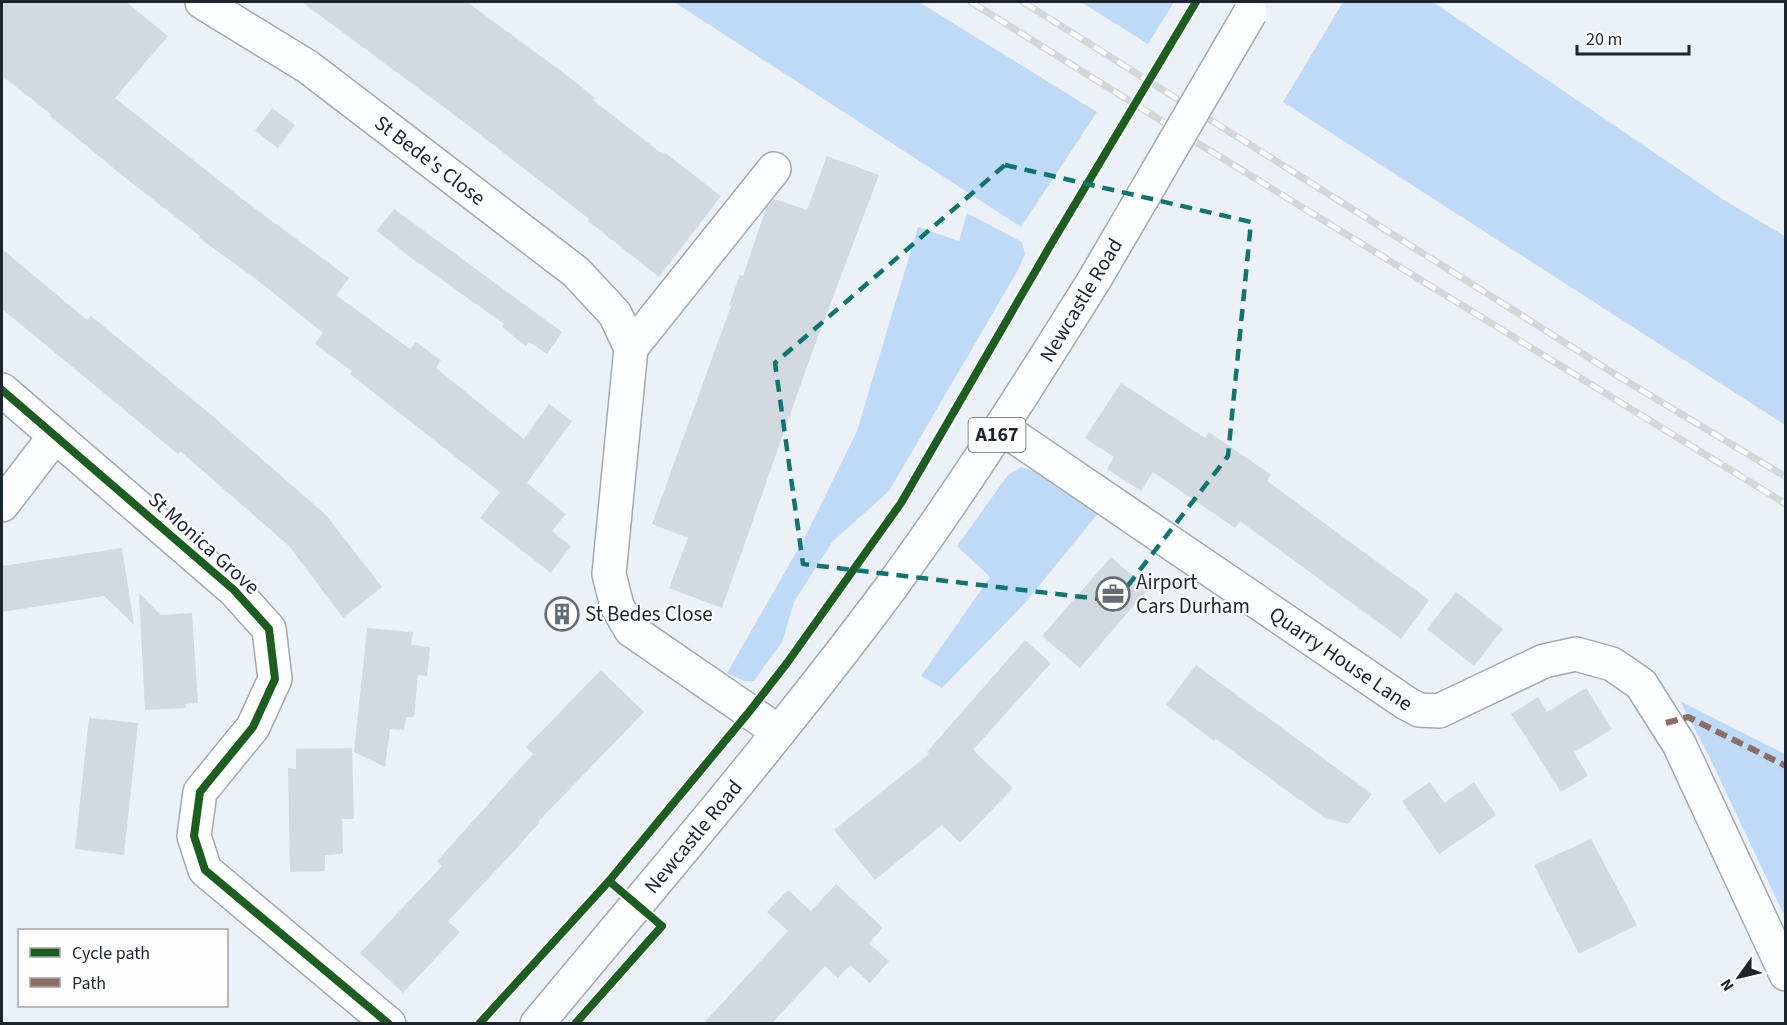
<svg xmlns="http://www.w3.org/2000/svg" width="1787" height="1025" font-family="'Source Sans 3',sans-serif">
	<rect width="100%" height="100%" fill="#ecf1f7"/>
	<!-- green -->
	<g fill="#bfdaf6">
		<polygon points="674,2 919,2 1097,112 1021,227"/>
		<polygon points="1081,2 1174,2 1148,44"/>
		<polygon points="1343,2 1433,2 1727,202 1785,236 1785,425 1283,102"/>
		<polygon points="967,213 1022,242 1025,254 1018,270 889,491 832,542 794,602 782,642 754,681 744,681 727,673 805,537 857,431 918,227 959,241"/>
		<polygon points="1021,467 1034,471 1100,511 1025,603 942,688 921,676 990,577 957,546 1008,475"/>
		<polygon points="1680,701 1785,754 1785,917 1709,756"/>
	</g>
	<!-- building -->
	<g fill="#d3d9e1">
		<polygon points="2,2 126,2 168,36 115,98 245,201 349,278 336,295 410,349 416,342 441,360 436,368 524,439 549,404 572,421 527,483 566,514 552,531 571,546 551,573 480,518 500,492 350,374 352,371 315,344 323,333 256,279 199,238 200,236 128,180 50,116 51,114 2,76"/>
		<polygon points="302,2 467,2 569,77 595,98 593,100 630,129 664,155 665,153 721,196 659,277 588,221 589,219 465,123"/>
		<polygon points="272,108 295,125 278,148 255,131"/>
		<polygon points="827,156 879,175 810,358 722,608 669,588 688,538 652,524 731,306 729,305 740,275 743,276 766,208 774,199 807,210"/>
		<polygon points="394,209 562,332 547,354 529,342 526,346 502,327 504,324 410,257 377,231"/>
		<polygon points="2,249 87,320 91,316 209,413 326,515 382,587 343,618 289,546 180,451 178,454 2,309"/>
		<polygon points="1121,383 1205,438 1209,432 1271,475 1267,481 1429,600 1401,639 1240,521 1235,528 1153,472 1141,491 1107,469 1114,457 1085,438"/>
		<polygon points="122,548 134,625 104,596 2,612 2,566"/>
		<polygon points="1111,557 1148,589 1080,668 1042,636"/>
		<polygon points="1456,592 1503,629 1474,666 1427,629"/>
		<polygon points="139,593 161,615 192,613 198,703 186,704 186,708 145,710"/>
		<polygon points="367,628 413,632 411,645 430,647 427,676 418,675 414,717 406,717 404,730 390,729 385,767 354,752"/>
		<polygon points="1025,640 1051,663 973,750 1013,788 960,843 942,825 875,880 834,830 929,754 927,752"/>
		<polygon points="1196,665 1372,794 1348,824 1325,818 1216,739 1214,741 1166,705"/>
		<polygon points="601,670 644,712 538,822 539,823 505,861 448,921 460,932 403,993 360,953 442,866 437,861 533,754 526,747"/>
		<polygon points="1586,688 1612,729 1574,752 1588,776 1561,792 1511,714 1538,697 1547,712"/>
		<polygon points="89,718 138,723 124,855 75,849"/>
		<polygon points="352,748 354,819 342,819 343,854 325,855 325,871 290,872 288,768 296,769 296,749"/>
		<polygon points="1430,782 1444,803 1474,782 1496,815 1439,854 1402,801"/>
		<polygon points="1591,839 1637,925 1579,954 1534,865"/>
		<polygon points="836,884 883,928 869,943 889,961 870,983 850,965 838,978 825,966 772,1023 704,1023 788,931 767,912 788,890 811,911"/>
	</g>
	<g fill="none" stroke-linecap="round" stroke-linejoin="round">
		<!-- minor casing -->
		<g stroke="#a3a9b0" stroke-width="36">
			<g id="minor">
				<path id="s1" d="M202,2L308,67L576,272L615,314L631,348L609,574L617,606L631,630L779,732"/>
				<polyline points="631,348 774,169"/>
				<polyline points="2,390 234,590 269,629 275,679 253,727 200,792 194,836 205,870 389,1024"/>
				<path id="s2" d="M1002,428L1406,703L1419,710L1439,711L1544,661L1576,654L1612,664L1641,684L1679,744L1786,974"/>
				<polyline points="2,505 55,436"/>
			</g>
		</g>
		<!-- trunk casing -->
		<g stroke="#a3a9b0" stroke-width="36">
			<g id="trunk">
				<path id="s3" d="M537,1024C656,881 778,739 889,590C963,489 1030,383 1096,277"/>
			</g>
		</g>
		<!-- minor -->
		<use href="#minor" stroke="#fcfdfe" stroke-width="33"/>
		<!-- trunk -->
		<use href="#trunk" stroke="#fcfdfe" stroke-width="33"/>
		<!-- rail casing -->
		<g stroke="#d4d6d8" stroke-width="7">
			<g id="rail">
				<polyline points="971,2 1173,128 1786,504"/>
				<polyline points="1023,2 1618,376 1786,477"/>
			</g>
		</g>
		<!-- rail -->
		<use href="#rail" stroke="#fdfdfd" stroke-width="4.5" stroke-dasharray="14" stroke-linecap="butt"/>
		<!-- trunk-bridge casing -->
		<g stroke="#a3a9b0" stroke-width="36" stroke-linecap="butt">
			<polyline id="trunk-bridge" points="1096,277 1250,13"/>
		</g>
		<!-- trunk-bridge -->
		<use href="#trunk-bridge" stroke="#fcfdfe" stroke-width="33"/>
		<!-- quiet -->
		<polyline stroke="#8d6e63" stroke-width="6" stroke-dasharray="12 6" stroke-linecap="butt" points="1666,723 1688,717 1786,766"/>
		<!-- cycleway casing -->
		<g stroke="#fdfdfd" stroke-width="11">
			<g id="cycleway">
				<polyline points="2,390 234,590 269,629 275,679 253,727 200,792 194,836 205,870 389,1024"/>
				<polyline points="479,1024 609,881 749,712 787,663 901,503 1050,246 1196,2"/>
				<polyline points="575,1024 662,926 609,881"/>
			</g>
		</g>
		<!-- cycleway -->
		<use href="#cycleway" stroke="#1b5e20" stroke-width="8"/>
	</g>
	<!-- marked area -->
	<path fill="none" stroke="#0f766e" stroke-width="4.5" stroke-dasharray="12 8" stroke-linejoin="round" d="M1005,165L1251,222L1228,456L1116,601L803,564L775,363Z"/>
	<!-- icons -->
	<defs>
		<g id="office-ring" transform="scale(1.725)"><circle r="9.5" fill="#fdfdfd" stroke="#656c74" stroke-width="1.5"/><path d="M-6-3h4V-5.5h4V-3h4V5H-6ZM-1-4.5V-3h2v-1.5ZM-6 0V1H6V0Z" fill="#656c74"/></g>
		<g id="building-ring" transform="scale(1.725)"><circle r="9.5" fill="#fdfdfd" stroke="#656c74" stroke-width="1.5"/><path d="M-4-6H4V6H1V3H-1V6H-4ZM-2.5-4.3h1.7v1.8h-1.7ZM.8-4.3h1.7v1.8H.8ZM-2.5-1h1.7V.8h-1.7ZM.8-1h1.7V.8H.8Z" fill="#656c74"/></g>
	</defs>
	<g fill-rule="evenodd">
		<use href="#office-ring" x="1113" y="594"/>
		<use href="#building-ring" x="562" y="614"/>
	</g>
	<g text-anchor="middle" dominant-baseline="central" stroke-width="4.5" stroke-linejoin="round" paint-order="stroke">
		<!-- shield labels -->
		<rect fill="#fdfdfd" stroke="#60666c" stroke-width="1.5" x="968.5" y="418" width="57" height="34" rx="4.5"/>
		<g font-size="20" font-weight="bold" fill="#1d252e">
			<text x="997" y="435">A167</text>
		</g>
		<!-- street labels -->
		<g font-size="21" fill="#1d252e" stroke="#fdfdfd">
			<text stroke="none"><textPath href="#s1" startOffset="278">St Bede's Close</textPath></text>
			<text transform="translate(1081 300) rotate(-59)">Newcastle Road</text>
			<text transform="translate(204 543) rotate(42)">St Monica Grove</text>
			<text stroke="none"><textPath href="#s2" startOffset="410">Quarry House Lane</textPath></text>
			<text stroke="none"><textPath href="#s3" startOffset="244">Newcastle Road</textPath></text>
		</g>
		<!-- poi labels -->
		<g font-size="21" fill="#1d252e" stroke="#fdfdfd" text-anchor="start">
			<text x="1136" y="582">Airport<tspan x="1136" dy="24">Cars Durham</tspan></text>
			<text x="585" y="614">St Bedes Close</text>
		</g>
	</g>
	<!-- border -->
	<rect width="1787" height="1025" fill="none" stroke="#1d252e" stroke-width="6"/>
	<!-- legend -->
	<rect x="18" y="929" width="210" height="78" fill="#fdfdfd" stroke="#a3a7aa" stroke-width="1.5"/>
	<rect x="30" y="948" width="30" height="9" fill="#1b5e20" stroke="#a3a7aa" stroke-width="1.5"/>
	<text x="72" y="959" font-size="18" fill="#1d252e">Cycle path</text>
	<rect x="30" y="978" width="30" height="9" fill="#8d6e63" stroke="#a3a7aa" stroke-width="1.5"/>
	<text x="72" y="989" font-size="18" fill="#1d252e">Path</text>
	<!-- north arrow -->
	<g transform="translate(1739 977) rotate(236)" stroke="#fdfdfd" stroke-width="4.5" paint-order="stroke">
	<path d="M0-4.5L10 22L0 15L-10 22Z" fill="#1d252e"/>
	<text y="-9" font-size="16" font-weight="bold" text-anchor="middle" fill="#1d252e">N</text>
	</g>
	<!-- scale -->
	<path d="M1577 45v9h112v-9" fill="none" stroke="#1d252e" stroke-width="3"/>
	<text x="1586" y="45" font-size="18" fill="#1d252e" stroke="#fdfdfd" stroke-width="4.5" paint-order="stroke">20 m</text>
</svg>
